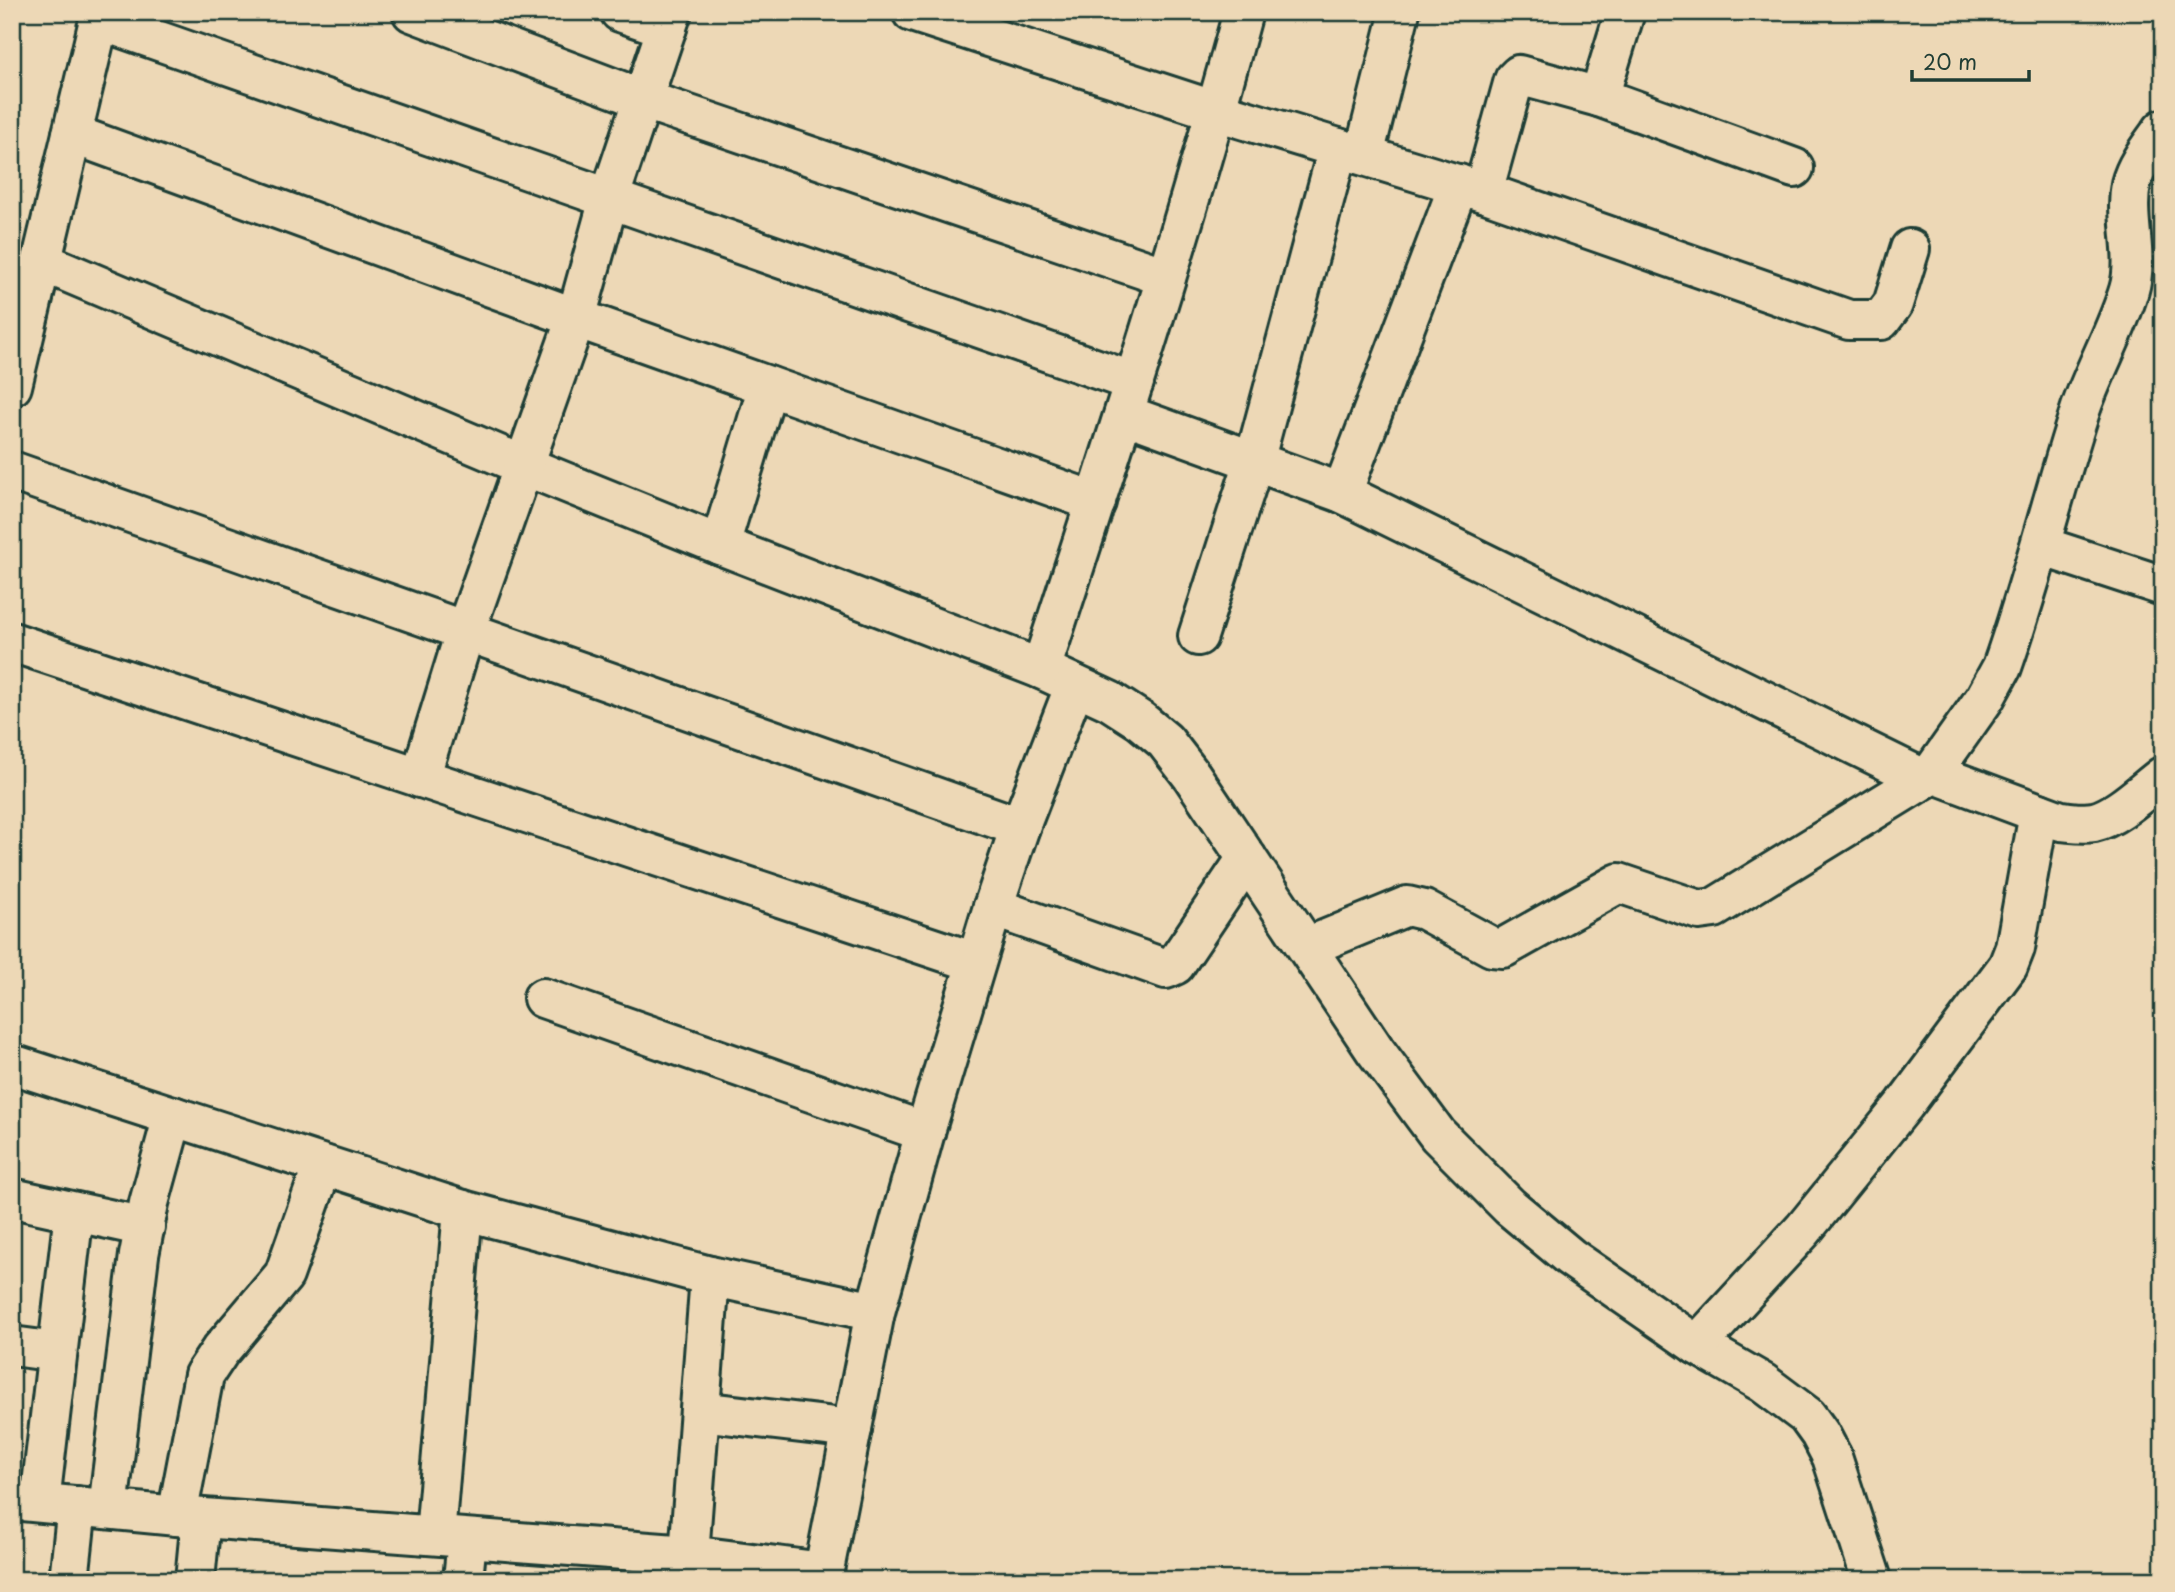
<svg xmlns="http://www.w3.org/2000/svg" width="2175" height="1592" font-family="'Playpen Sans',sans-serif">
	<rect width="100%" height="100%" fill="#edd8b6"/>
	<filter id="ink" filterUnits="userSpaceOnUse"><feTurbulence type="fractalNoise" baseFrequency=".0143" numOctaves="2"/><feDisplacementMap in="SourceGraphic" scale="14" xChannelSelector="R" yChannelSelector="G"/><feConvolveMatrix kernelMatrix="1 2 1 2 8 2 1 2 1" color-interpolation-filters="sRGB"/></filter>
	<g filter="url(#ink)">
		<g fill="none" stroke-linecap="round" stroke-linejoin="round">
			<!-- minor casing -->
			<g stroke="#1f3d34" stroke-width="44">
				<g id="minor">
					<polyline points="412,12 642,99 1166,277"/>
					<polyline points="620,12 667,28"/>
					<polyline points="912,12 1216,111 1483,192 1849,320 1881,320 1893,304 1910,249"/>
					<polyline points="99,20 1134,382"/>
					<polyline points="1599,97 1625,12"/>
					<polyline points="72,134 576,318 1096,502"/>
					<polyline points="1364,155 1400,12"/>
					<polyline points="1483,192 1514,80 1519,75 1599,97 1794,168"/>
					<polyline points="43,262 525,466 720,545 1041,669 1110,701 1141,721 1165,741 1192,776 1375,1050 1438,1135 1510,1207 1570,1257 1697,1345 1763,1383 1807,1416 1820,1434 1832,1457 1872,1580"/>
					<polyline points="12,386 101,12"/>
					<polyline points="1124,414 1342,493 1924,779"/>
					<polyline points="12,471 1020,827"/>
					<polyline points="1342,493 1459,184"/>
					<polyline points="720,545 768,386"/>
					<polyline points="2041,546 2163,586"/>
					<polyline points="1198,636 1254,462 1338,148"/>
					<polyline points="12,642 975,962"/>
					<path d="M1041,669C1112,452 1183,234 1243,12"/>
					<path d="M1932,773L2061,821C2073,822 2083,824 2094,822C2117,817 2144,790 2163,776"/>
					<polyline points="420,778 465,632 576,318 609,199 672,12"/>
					<polyline points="993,907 1166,969 1175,965 1247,858"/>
					<path d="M1307,947L1407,906L1424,910L1492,947L1503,948L1619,883L1699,910L1714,908L1924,779L1932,773L1985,698L2002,667C2032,582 2053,494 2081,408C2095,368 2117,330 2129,290C2139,255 2124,219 2131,184C2136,164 2151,146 2163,129"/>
					<polyline points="543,998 925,1132"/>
					<polyline points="12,1064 463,1210 710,1276 875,1312"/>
					<polyline points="12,1198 145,1227"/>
					<polyline points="1697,1345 1803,1230 1905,1104 2008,966 2015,948 2039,813"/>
					<polyline points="12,1346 57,1352"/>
					<polyline points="700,1411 852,1429"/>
					<polyline points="12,1500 177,1516 689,1555 823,1572"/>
					<polyline points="40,1502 74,1212"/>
					<polyline points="108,1509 139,1255 149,1203 173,1116"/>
					<polyline points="177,1516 204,1375 220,1351 284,1275 323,1165"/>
					<polyline points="435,1535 463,1210"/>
					<polyline points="689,1555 710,1276"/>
					<polyline points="69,1580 77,1506"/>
					<polyline points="195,1580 201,1518"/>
					<polyline points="463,1580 467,1539"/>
					<polyline points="822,1580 875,1312 925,1132 993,907 1020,827 1075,685"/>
				</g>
			</g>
			<!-- minor -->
			<use href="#minor" stroke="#edd8b6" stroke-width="38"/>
		</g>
	</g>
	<!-- margin -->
	<rect width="2175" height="1592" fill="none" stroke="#edd8b6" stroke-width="42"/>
	<rect x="21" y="21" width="2133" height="1550" fill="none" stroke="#1f3d34" stroke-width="2.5" filter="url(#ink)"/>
	<!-- scale -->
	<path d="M1912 70v10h117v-10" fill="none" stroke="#1f3d34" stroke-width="3.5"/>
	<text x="1923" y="70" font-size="21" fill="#1f3d34" stroke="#edd8b6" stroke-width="5" paint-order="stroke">20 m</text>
</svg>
